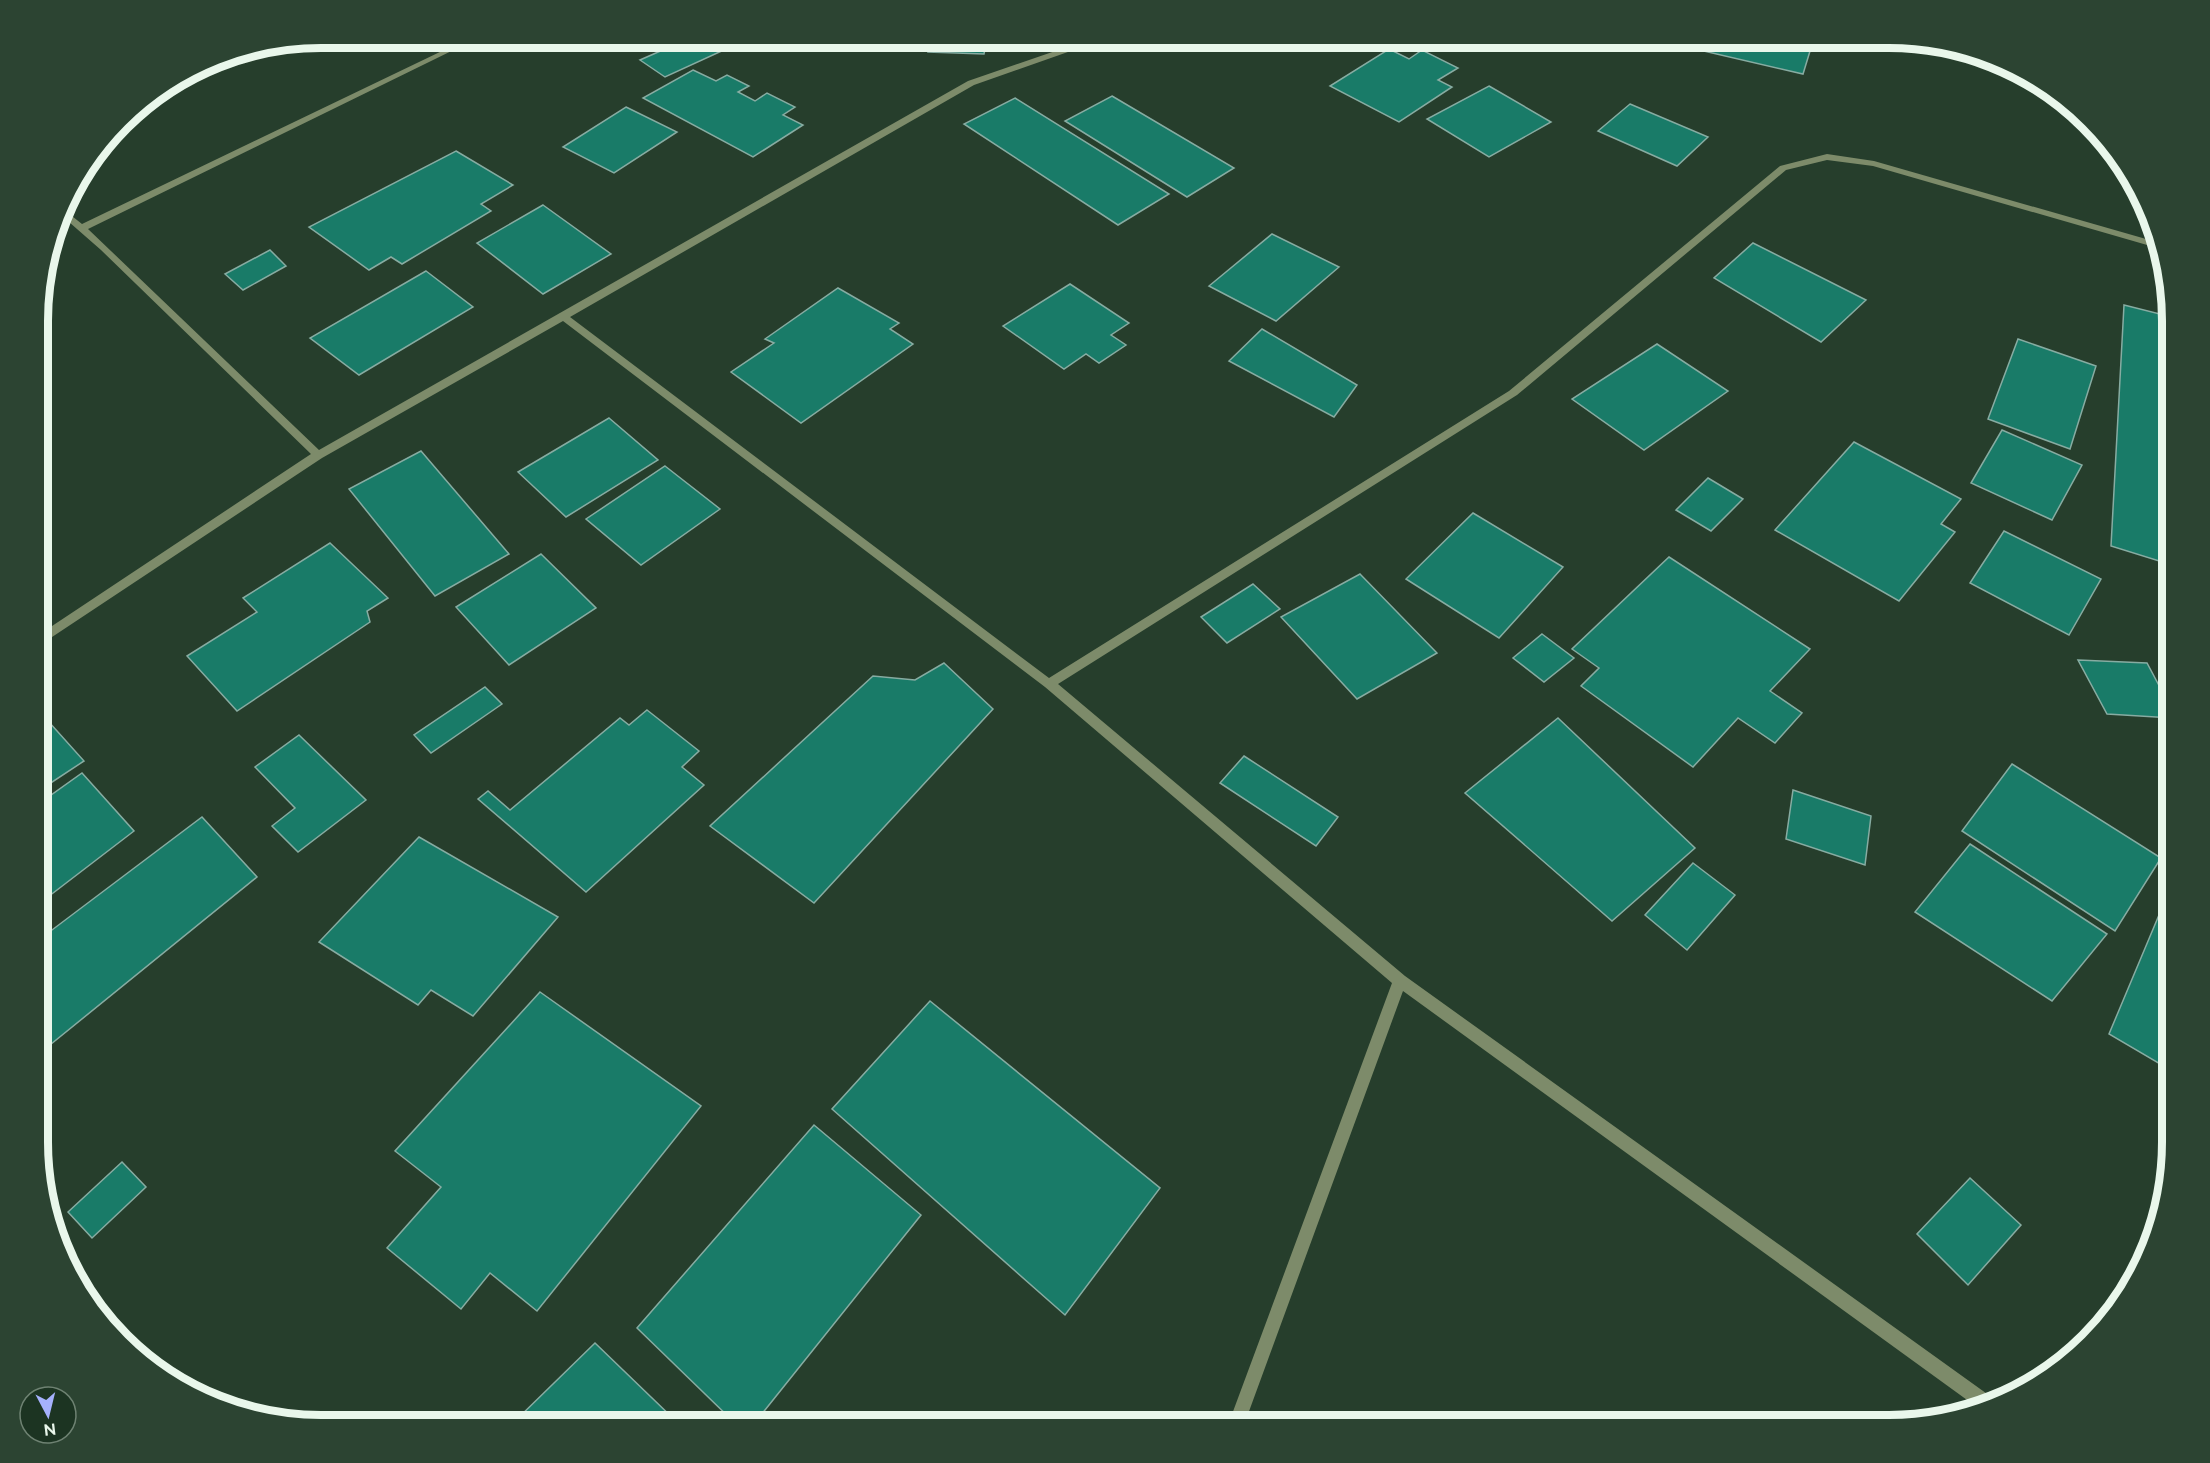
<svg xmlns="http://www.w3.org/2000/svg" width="2210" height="1463" font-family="Raleway,sans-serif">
	<rect width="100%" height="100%" fill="#263e2c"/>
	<!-- building -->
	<g fill="#197b68" stroke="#87aca2" stroke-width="1.5">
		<polygon points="690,38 750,38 665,77 640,60"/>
		<polygon points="931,38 987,38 984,54 928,52"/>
		<polygon points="1498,38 1537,38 1520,48"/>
		<polygon points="1700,38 1814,38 1803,74 1695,49"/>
		<polygon points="1389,49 1409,59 1422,50 1458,68 1438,80 1452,87 1399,122 1330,86"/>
		<polygon points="693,70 716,81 727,75 749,86 738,92 755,101 767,93 795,107 783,115 803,125 753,157 643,98"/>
		<polygon points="1489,86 1551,122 1489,157 1427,119"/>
		<polygon points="1112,96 1234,168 1187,197 1065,121"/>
		<polygon points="1015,98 1169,194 1118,225 964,124"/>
		<polygon points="1630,104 1708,137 1677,166 1598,131"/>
		<polygon points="626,107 677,132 614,173 563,147"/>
		<polygon points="456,151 513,185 481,204 491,211 402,264 391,257 369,270 309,227"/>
		<polygon points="543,205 611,254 543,294 477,243"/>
		<polygon points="1272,234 1339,267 1276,321 1209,286"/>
		<polygon points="1753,243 1866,300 1821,342 1714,278"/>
		<polygon points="270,250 286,266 243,290 225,274"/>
		<polygon points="426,271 473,307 359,375 310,338"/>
		<polygon points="1070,284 1129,323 1111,335 1126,345 1099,363 1086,354 1064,369 1003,326"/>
		<polygon points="838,288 899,323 890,329 913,344 801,423 731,372 774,343 765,339"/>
		<polygon points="2124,305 2172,317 2172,565 2111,546"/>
		<polygon points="1262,329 1357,385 1334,417 1229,361"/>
		<polygon points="2018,339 2096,366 2070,449 1988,419"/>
		<polygon points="1657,344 1728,391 1644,450 1572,399"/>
		<polygon points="609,418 658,460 566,517 518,472"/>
		<polygon points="2002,430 2082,465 2052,520 1971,483"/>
		<polygon points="1854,442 1961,499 1941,524 1955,532 1899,601 1775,530"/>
		<polygon points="421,451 509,554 435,596 349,489"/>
		<polygon points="665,466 720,509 641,565 586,519"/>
		<polygon points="1708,478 1743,499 1711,531 1676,510"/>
		<polygon points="1473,513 1563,567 1499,638 1406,579"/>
		<polygon points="2004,531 2101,579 2069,635 1970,583"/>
		<polygon points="330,543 388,598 367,611 370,622 237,711 187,656 257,612 243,598"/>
		<polygon points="541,554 596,608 509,665 456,607"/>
		<polygon points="1669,557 1810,649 1770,691 1802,713 1775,743 1738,718 1693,767 1581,686 1599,668 1572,649"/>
		<polygon points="1360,574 1437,653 1357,699 1281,617"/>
		<polygon points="1253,584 1280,609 1227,643 1201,617"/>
		<polygon points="1542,634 1574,658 1544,682 1513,658"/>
		<polygon points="2078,660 2147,663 2172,710 2172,718 2107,714"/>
		<polygon points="944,663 993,709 814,903 710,826 873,676 915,680"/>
		<polygon points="485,687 502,704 431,753 414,735"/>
		<polygon points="647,710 699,751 682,767 704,785 586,892 478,799 488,791 510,810 620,718 629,725"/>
		<polygon points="40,712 84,761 40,790"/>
		<polygon points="1558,718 1695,848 1612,921 1465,793"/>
		<polygon points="299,735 366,800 298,852 272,826 295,808 255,767"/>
		<polygon points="1244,756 1338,817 1316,846 1220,783"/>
		<polygon points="2012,764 2161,858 2115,931 1962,831"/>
		<polygon points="82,773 134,831 40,903 40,803"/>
		<polygon points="1793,790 1871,816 1865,865 1786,839"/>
		<polygon points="202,817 257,877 40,1053 40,939"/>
		<polygon points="419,837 558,917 473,1016 431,990 418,1005 319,942"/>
		<polygon points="1970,844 2107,934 2052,1001 1915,912"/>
		<polygon points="1693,863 1735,895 1687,950 1645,915"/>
		<polygon points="2172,884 2172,1071 2109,1034"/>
		<polygon points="540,992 701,1106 537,1311 490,1273 461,1309 387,1248 441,1187 395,1151"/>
		<polygon points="930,1001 1160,1188 1065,1315 832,1109"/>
		<polygon points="814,1125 921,1215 753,1425 737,1425 637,1328"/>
		<polygon points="122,1162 146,1187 92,1238 68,1212"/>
		<polygon points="1970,1178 2021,1225 1968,1285 1917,1234"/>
		<polygon points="595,1343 680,1425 511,1425"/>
	</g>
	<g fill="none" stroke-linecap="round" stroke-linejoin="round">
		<!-- street -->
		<polygon fill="#7d8b6a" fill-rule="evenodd" points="469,38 478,38 88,229 319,450 968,81 1093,38 1103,38 1102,40 974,85 570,317 1049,678 1509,391 1780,166 1827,154 1874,161 2153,241 2154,247 1873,166 1827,160 1786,170 1517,395 1058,684 1405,976 1990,1396 1991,1399 1974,1405 1403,991 1244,1425 1228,1425 1392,983 1045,687 563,321 322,458 40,645 40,634 311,454 101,250 61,215 63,209 82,224"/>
	</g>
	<!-- crop -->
	<path d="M0 0H2210V1463H0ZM321 48H1889A273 273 0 0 1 2162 321V1142A273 273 0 0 1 1889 1415H321A273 273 0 0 1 48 1142V321A273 273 0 0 1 321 48Z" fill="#2c4432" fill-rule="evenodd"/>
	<path fill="none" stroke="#e9f7eb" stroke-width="8" d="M321 48H1889A273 273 0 0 1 2162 321V1142A273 273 0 0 1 1889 1415H321A273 273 0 0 1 48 1142V321A273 273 0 0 1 321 48Z"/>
	<!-- north arrow -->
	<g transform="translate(48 1415) rotate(173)"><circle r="28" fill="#1c3422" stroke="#6e8272" stroke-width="1.5"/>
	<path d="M0-4.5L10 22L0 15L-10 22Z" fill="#a5b1fc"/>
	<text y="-9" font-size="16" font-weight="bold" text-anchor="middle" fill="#e9f7eb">N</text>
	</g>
</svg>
